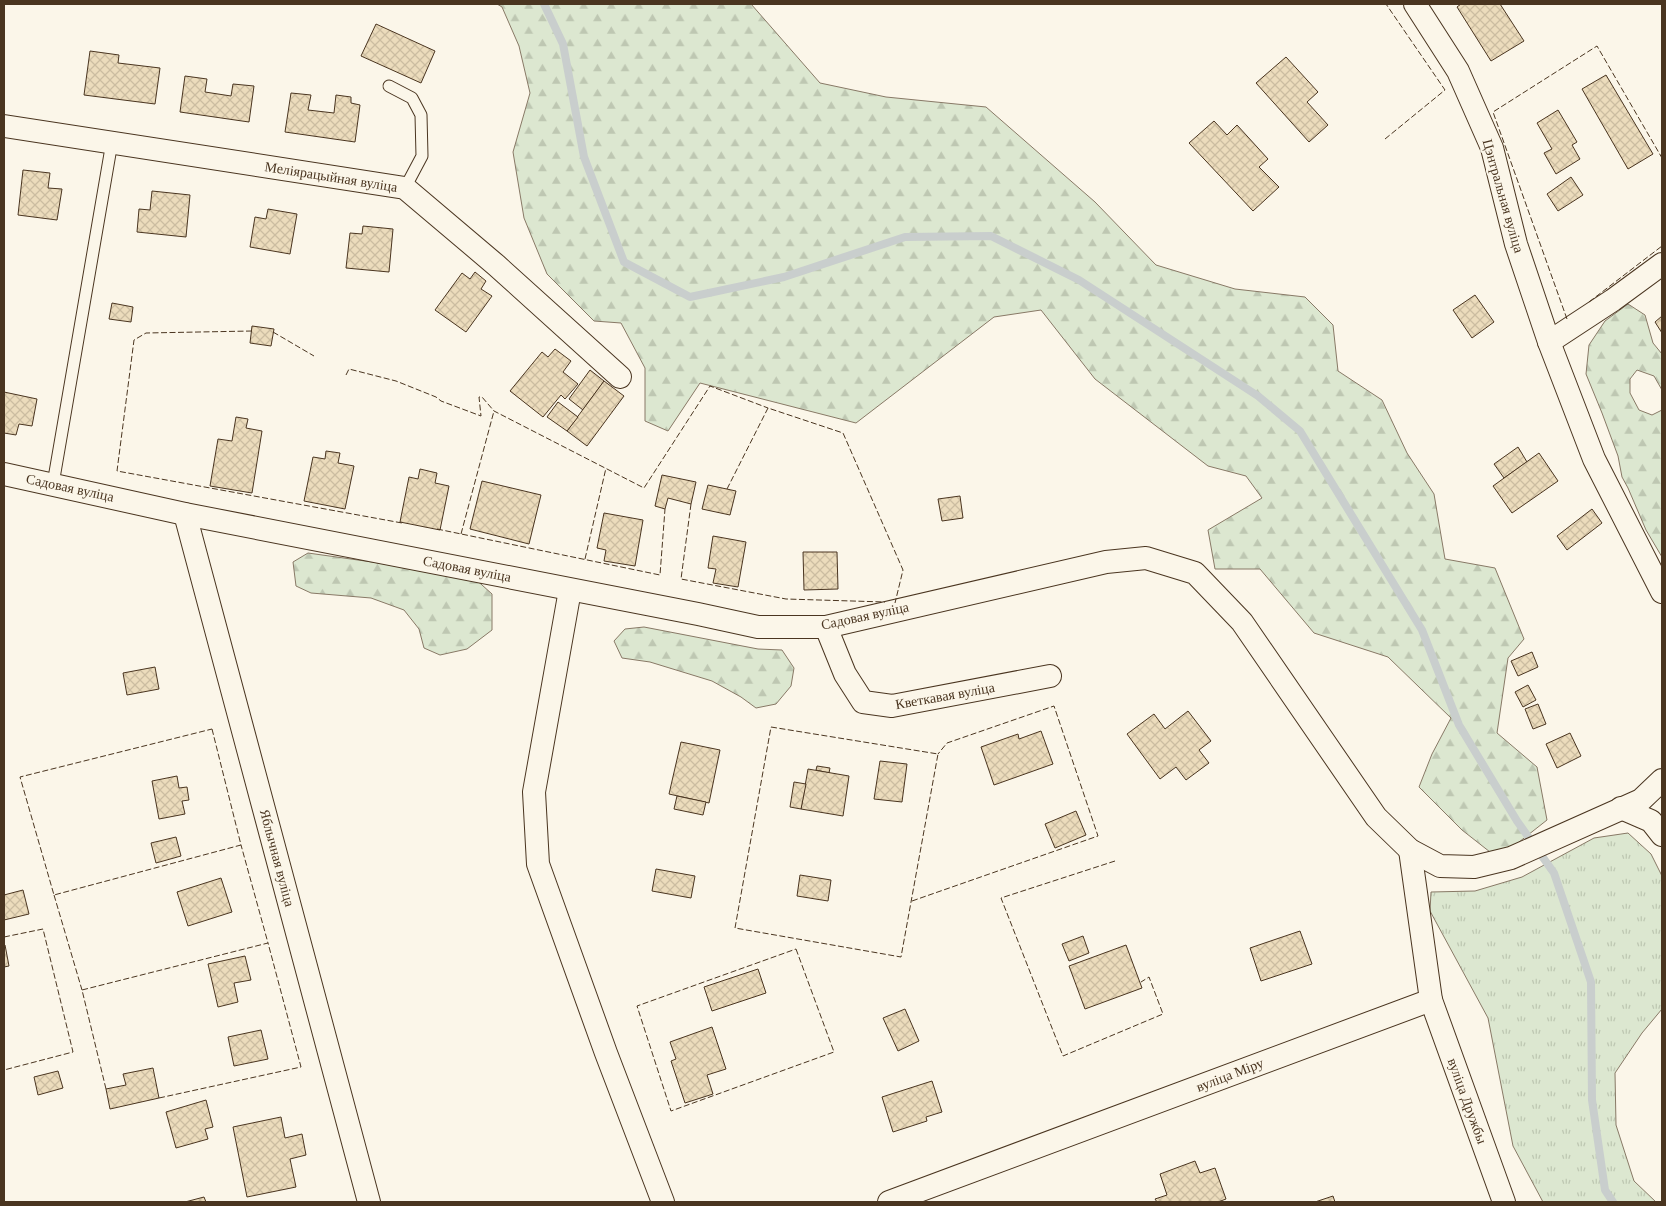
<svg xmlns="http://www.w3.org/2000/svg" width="1666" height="1206" font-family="'Times New Roman',serif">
	<defs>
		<pattern id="grass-tufts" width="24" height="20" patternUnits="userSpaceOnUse" patternTransform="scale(1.25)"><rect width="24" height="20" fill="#dce7d0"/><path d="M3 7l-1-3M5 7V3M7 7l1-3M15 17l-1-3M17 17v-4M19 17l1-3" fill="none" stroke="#bec7b2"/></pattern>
		<pattern id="forest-firs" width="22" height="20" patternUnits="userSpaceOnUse" patternTransform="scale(1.25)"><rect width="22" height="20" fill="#dce7d0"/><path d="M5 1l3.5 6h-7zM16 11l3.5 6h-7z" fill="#bec7b2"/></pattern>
		<pattern id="building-cross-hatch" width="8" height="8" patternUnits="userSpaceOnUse" patternTransform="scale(1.25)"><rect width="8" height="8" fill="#ecdcbc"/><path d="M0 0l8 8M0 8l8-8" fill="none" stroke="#ccbda1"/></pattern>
	</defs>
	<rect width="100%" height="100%" fill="#fbf6e9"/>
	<!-- grass -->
	<polygon fill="url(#grass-tufts)" stroke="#887966" points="1628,833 1651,854 1662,876 1662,1009 1642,1033 1615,1073 1616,1125 1634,1181 1656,1202 1543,1202 1513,1146 1488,1018 1430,911 1431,892 1475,891 1522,877 1594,838"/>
	<!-- forest -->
	<g fill="url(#forest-firs)" stroke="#887966">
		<polygon points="497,4 751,4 820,83 886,97 986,107 1095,202 1156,265 1235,289 1305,297 1333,325 1338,371 1382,400 1407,453 1434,494 1445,559 1495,568 1524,639 1508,658 1497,733 1537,767 1547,820 1514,846 1490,852 1462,830 1419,787 1432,754 1451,718 1388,657 1314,633 1260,569 1215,569 1208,530 1262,498 1246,476 1208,466 1095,379 1041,310 994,317 856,423 700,383 668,431 645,421 645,368 621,323 594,321 547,274 524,218 513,152 530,93 519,46 502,7"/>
		<polygon points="1628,304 1645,315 1653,343 1662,354 1662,390 1654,376 1637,370 1630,379 1630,393 1639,410 1652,415 1662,410 1662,557 1646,530 1628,488 1622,477 1618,456 1602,413 1586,374 1589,345 1605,321"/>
		<polygon points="308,553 472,576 492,594 492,630 467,649 440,655 424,648 419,629 404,610 371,598 311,593 296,586 293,562"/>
		<polygon points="644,627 758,649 782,650 794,668 791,686 776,704 756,708 741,697 712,681 650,662 622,658 614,641 625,629"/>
	</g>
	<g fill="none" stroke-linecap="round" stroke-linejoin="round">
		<!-- stream -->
		<polyline stroke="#c9cecd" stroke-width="8" points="544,4 563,44 584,157 624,262 690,297 784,277 905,237 991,236 1079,280 1258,396 1300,431 1422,630 1459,725 1517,821 1554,873 1591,982 1592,1100 1605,1190 1613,1202"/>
	</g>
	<!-- building -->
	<g fill="url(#building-cross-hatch)" stroke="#4a3520">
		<polygon points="1461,4 1500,4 1524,41 1491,61 1457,7"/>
		<polygon points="376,24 435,51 421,83 361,56"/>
		<polygon points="90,51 119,55 118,63 160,68 155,104 84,95"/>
		<polygon points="1286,57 1318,92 1307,102 1328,125 1309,142 1256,83"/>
		<polygon points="1606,75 1653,154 1628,169 1582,89"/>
		<polygon points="185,76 207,79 205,92 231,96 233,84 254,86 249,122 180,112"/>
		<polygon points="291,93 311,95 308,110 334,113 336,95 351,97 351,103 360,105 355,142 285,132"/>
		<polygon points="1558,110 1577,142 1572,145 1580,159 1556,174 1544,153 1552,149 1537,123"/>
		<polygon points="1214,121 1227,135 1237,125 1268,159 1259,167 1279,187 1253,211 1189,143"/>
		<polygon points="23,170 50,173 48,188 62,189 57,220 18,215"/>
		<polygon points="1571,177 1583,195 1558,211 1547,194"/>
		<polygon points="152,191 190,195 186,237 137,232 139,209 150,210"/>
		<polygon points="268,209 297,214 290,254 250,247 255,217 266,219"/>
		<polygon points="363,226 393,229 389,272 346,268 350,233 362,234"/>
		<polygon points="475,272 486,281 481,289 492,296 466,332 435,310 462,273 470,279"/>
		<polygon points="1475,295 1494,322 1472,338 1453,310"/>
		<polygon points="112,303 133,307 131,322 109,319"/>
		<polygon points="1662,316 1662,333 1655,322"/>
		<polygon points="252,326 274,329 271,346 250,343"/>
		<polygon points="555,349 571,361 563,372 578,384 565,399 561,395 543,417 510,391 542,352 548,357"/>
		<polygon points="590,370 604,381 583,410 569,399"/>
		<polygon points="604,381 624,396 587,446 567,431"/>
		<polygon points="4,392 37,399 32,426 19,424 16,435 4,433"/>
		<polygon points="558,402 578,417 567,431 547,417"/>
		<polygon points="236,417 248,419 246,428 262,431 252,493 210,486 218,439 232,441"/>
		<polygon points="1518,447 1527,462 1504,478 1494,464"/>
		<polygon points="326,451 340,453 338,463 354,466 345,509 304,501 313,457 325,459"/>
		<polygon points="1539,453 1558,481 1512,513 1493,486"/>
		<polygon points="420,469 437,473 435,483 449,486 440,530 400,522 409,477 418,479"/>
		<polygon points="662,475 696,482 691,504 668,498 665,509 655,506"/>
		<polygon points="482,481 541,495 529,544 470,529"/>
		<polygon points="708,485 736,491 730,515 702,509"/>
		<polygon points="960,496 963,518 942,521 938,499"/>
		<polygon points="1592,509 1602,523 1567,550 1557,536"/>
		<polygon points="604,513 643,520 635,566 604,561 606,550 597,548"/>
		<polygon points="713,536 746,542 738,587 713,583 716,569 708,568"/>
		<polygon points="803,552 837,552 838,589 804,590"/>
		<polygon points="1532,652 1538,667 1518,676 1511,661"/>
		<polygon points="155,667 159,689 127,695 123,673"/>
		<polygon points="1528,685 1536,700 1523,707 1515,692"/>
		<polygon points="1538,704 1546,724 1533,729 1525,709"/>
		<polygon points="1188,711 1211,741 1199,750 1209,763 1186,780 1176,767 1160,779 1127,734 1154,714 1165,729"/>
		<polygon points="1041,731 1053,764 994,785 981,747 1018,734 1019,739"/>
		<polygon points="1570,733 1581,756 1557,768 1546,744"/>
		<polygon points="681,742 720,750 709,803 669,794"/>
		<polygon points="880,761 907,764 902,802 874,799"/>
		<polygon points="817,766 830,768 829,773 816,770"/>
		<polygon points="808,769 849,776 843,816 801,809"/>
		<polygon points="177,776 179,788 187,787 189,800 182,801 185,814 159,819 152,781"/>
		<polygon points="794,782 806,784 801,809 790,807"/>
		<polygon points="677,796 706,802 703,815 674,809"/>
		<polygon points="1076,811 1086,835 1055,848 1045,824"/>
		<polygon points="176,837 181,856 156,863 151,843"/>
		<polygon points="656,869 695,876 691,898 652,891"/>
		<polygon points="800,875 831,880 828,901 797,896"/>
		<polygon points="221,878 232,912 188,926 177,892"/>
		<polygon points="23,890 29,914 4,920 4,895"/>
		<polygon points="1300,931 1312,964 1261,981 1250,948"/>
		<polygon points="1083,936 1089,953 1069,961 1062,944"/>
		<polygon points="4,945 5,945 9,966 4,967"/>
		<polygon points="1126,945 1142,988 1085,1009 1069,966"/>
		<polygon points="245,956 251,980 234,983 238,1002 218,1007 208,964"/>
		<polygon points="758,969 766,993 712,1011 704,987"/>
		<polygon points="905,1009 919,1041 898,1051 883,1018"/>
		<polygon points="712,1027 726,1069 707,1075 713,1094 685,1103 671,1061 676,1059 670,1042"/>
		<polygon points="261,1030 268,1059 234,1066 228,1037"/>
		<polygon points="153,1068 159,1098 110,1109 106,1089 126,1085 123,1074"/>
		<polygon points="58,1071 63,1088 38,1095 34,1077"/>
		<polygon points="932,1081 942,1112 926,1117 927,1121 893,1132 882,1097"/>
		<polygon points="206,1100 213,1127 205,1129 208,1139 176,1148 166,1112"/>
		<polygon points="281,1117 285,1138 302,1134 306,1155 290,1159 296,1187 247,1197 233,1127"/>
		<polygon points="1195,1161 1200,1173 1215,1168 1226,1199 1218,1202 1157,1202 1155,1199 1167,1195 1160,1174"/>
		<polygon points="1333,1196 1335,1202 1315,1202"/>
		<polygon points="204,1197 206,1202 185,1202"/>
	</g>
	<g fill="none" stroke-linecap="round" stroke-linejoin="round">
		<!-- service casing -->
		<g stroke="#4a3520" stroke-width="13">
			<g id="service">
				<polyline points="389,86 412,98 421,115 422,156 405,188"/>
				<polyline points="53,484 112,142"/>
			</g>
		</g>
		<!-- minor casing -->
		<g stroke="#4a3520" stroke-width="24">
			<g id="minor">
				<polyline points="1415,4 1458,71 1492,148 1516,244 1549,342 1594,459 1662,592"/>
				<polyline points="4,126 405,188 496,265 620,377"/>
				<polyline points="1549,342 1613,300 1662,264"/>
				<polyline points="4,474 185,514 698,614 758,627 826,627 1106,562 1146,558 1195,573 1242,622 1376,817 1410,850 1440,866 1474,867 1511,858 1641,800 1662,780"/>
				<polyline points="185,514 369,1202"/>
				<polyline points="570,590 534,792 538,864 606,1053 663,1202"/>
				<polyline points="826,627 845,674 863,702 892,706 1050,676"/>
				<polyline points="1621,808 1651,821 1662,835"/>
				<polyline points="1431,1000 1504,1202"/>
				<polyline points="889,1202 1431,1000 1410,850"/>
			</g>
		</g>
		<!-- service -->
		<use href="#service" stroke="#fbf6e9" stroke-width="11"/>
		<!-- minor -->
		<use href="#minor" stroke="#fbf6e9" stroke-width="22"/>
		<!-- fence -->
		<g stroke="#4a3520" stroke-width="1" stroke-dasharray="6 2.5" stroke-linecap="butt">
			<polyline points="1385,139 1445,90 1386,4"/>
			<polyline points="1589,302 1662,246"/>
			<polyline points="1567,319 1493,112 1597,46 1662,158"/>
			<polyline points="252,331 146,333 134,340 117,471 402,523"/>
			<polyline points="273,332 314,356"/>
			<polyline points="346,375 349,369 396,381 436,397 441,401 481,416 479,397 482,397 494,411 644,488 710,386 768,408"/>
			<polyline points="727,489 768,408 843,433 903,570 895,603"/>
			<polyline points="691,504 681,579 786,599 885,602"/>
			<polyline points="437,529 660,575 665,509"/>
			<polyline points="461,534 494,411"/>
			<polyline points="585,559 606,468"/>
			<polygon points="771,727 938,754 901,957 735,928"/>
			<polygon points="212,729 241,845 54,895 20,777"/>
			<polyline points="1115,861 1001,898 1063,1056 1163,1014 1149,977 1141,982"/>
			<polyline points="54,895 82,990"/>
			<polyline points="912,901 1098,836 1054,706 947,743 938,754"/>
			<polyline points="4,937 43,929 73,1052 4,1070"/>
			<polygon points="796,949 834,1052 671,1111 637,1006"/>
			<polyline points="106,1089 82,990 268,943 241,845"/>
			<polyline points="159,1098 301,1067 268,943"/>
		</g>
	</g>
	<g text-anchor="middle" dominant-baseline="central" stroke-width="4" stroke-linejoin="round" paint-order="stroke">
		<!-- street labels -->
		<g font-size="14" fill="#4a3520" stroke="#fbf6e9">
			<text transform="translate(331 177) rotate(9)">Меліярацыйная вуліца</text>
			<text transform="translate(1503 196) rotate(74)">Цэнтральная вуліца</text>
			<text transform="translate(70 488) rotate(12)">Садовая вуліца</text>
			<text transform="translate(467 569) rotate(11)">Садовая вуліца</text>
			<text transform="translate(865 616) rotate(-12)">Садовая вуліца</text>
			<text transform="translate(945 696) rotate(-10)">Кветкавая вуліца</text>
			<text transform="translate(277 858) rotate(75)">Яблычная вуліца</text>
			<text transform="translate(1230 1075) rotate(-21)">вуліца Міру</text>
			<text transform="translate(1467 1101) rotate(70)">вуліца Дружбы</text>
		</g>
	</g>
	<!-- border -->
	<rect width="1666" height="1206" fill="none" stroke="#4a3520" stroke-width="10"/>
</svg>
